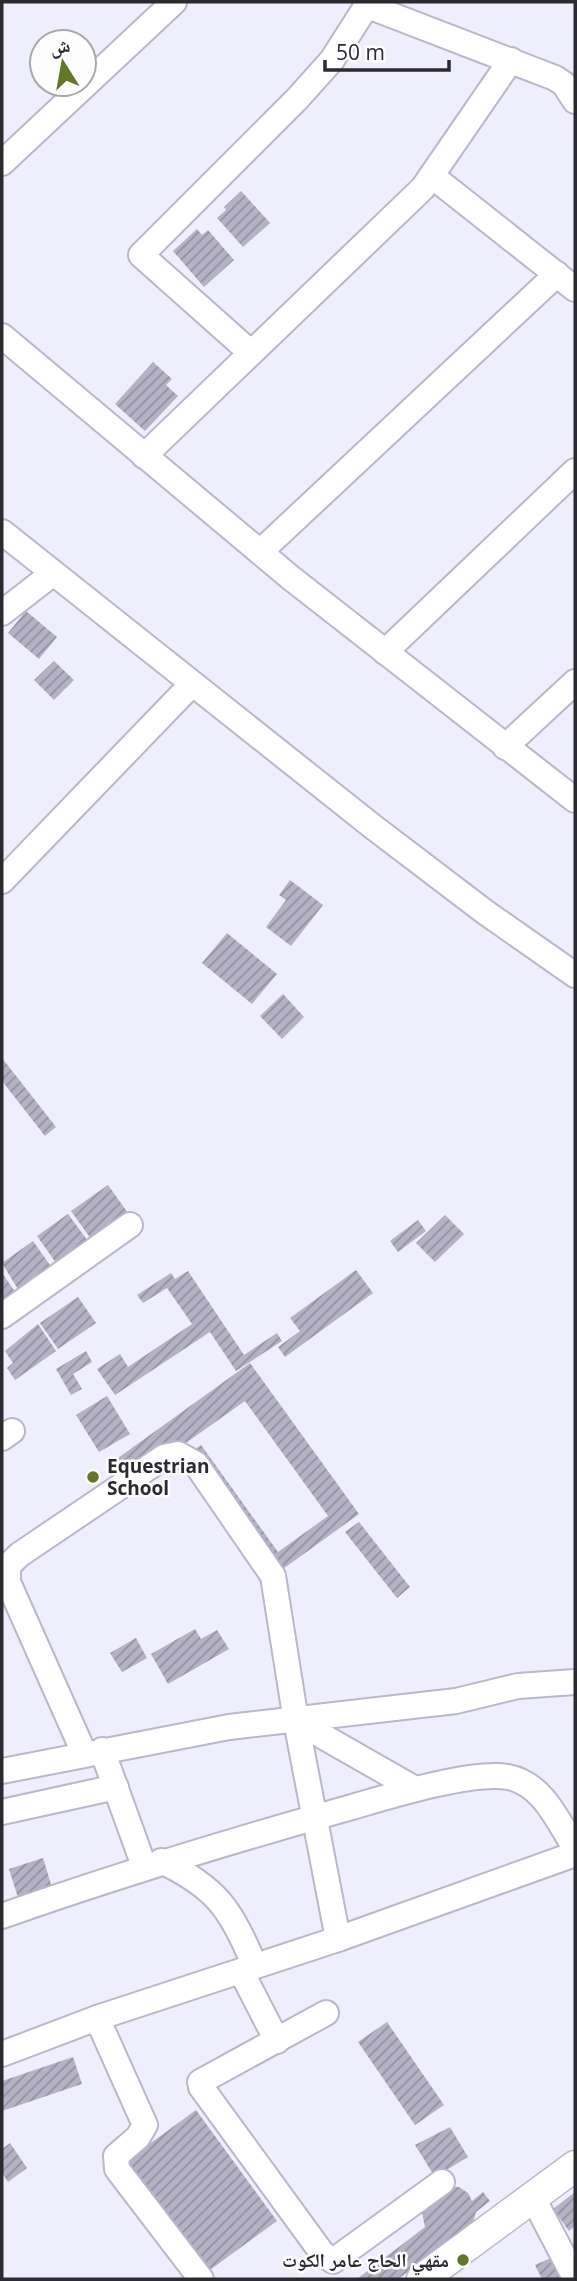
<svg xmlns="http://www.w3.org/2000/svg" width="577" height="2281" font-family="'Open Sans','Noto Naskh Arabic',sans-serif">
	<defs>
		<pattern id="building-hatch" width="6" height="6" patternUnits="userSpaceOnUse" patternTransform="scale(1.75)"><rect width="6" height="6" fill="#b4b2c5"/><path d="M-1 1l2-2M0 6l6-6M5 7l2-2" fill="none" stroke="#9391a1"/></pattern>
	</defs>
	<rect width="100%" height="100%" fill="#efeefd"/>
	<!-- building -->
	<g fill="url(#building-hatch)">
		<polygon points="241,191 270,223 243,247 217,218 226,210 224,207"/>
		<polygon points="197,229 202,235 208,230 234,260 204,287 173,251"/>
		<polygon points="153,362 172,379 166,385 178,396 145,431 115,404"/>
		<polygon points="26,611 57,637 39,659 8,633"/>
		<polygon points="54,661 74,680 54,700 34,680"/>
		<polygon points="290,880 323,905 291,946 266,927 286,900 279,895"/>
		<polygon points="227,933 277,974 252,1004 202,963"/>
		<polygon points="283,994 304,1017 282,1039 260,1016"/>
		<polygon points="2,1058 56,1127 45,1136 2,1081"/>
		<polygon points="108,1185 128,1213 91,1239 71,1211"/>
		<polygon points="68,1214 88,1241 56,1263 37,1236"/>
		<polygon points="445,1215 464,1234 435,1262 416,1243"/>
		<polygon points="418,1220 426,1231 398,1252 390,1241"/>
		<polygon points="33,1241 52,1268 19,1291 2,1263"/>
		<polygon points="356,1270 373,1293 285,1357 278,1347 300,1331 290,1318"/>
		<polygon points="188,1271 244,1355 277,1333 282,1341 236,1371 210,1332 115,1395 97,1369 120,1354 128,1367 192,1324 167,1288 143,1303 137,1295 171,1273 175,1279"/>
		<polygon points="2,1273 16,1293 2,1303"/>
		<polygon points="78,1297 96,1323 58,1349 40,1323"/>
		<polygon points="38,1324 56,1351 15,1380 7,1368 13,1363 5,1351"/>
		<polygon points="86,1351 92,1362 73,1374 82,1389 71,1395 56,1369"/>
		<polygon points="250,1363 359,1514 276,1574 189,1453 201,1445 278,1552 328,1516 245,1401 176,1450 122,1478 111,1463"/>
		<polygon points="107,1396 130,1434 99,1452 76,1415"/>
		<polygon points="359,1522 410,1587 397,1598 345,1532"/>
		<polygon points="195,1629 201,1639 217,1630 229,1649 168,1684 151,1654"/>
		<polygon points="136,1638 147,1658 122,1672 110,1653"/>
		<polygon points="43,1858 54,1894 20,1904 9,1869"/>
		<polygon points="387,2022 444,2105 415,2125 358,2042"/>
		<polygon points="73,2057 82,2084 2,2111 2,2081"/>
		<polygon points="196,2110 277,2221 203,2275 122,2164"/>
		<polygon points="450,2127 468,2157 435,2177 415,2145"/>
		<polygon points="10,2143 27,2168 8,2182 2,2173 2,2149"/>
		<polygon points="450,2187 459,2187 468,2193 472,2201 483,2192 490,2201 476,2212 472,2226 398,2279 357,2279 425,2227 421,2208"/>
		<polygon points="575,2192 575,2226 569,2231 553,2209"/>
		<polygon points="553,2257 563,2279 542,2279 535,2265"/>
	</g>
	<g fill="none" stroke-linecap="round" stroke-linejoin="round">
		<!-- minor casing -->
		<g stroke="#b9b7ca" stroke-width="28">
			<g id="minor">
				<polyline points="368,6 555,78 564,84 575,101"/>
				<polyline points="2,163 174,2"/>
				<polyline points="432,176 575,289"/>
				<polyline points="2,336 291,578 575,800"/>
				<polyline points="250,352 141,255 297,99 332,60 369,2"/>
				<polyline points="144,456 423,188 511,60"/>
				<polyline points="2,532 372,826 485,912 575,975"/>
				<polyline points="260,552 557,274"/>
				<polyline points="2,613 52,574"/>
				<polyline points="385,652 575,471"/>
				<polyline points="505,747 575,682"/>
				<polyline points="2,881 192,684"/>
				<polyline points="2,1316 130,1225"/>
				<polyline points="2,1438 12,1431"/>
				<polyline points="102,1750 144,1866"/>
				<polyline points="84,1753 8,1582 8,1566 19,1555 164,1457 178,1454 196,1464 273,1576 296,1721"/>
				<polyline points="2,1771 229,1727 456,1701 518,1686 575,1682"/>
				<polyline points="2,1812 116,1787"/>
				<path d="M161,1861C218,1888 230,1909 255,1966"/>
				<path d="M2,1916C118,1875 234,1840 352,1807C390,1796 471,1771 508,1777C542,1783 558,1821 575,1848"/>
				<polyline points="338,1939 296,1721 415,1789"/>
				<polyline points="241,1971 277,2041"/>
				<polyline points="326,2013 200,2082 201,2087 322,2253 333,2261 442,2182"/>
				<polyline points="97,2018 145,2125 138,2137 116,2156 117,2169 201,2279"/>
				<polyline points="2,2054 97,2018 338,1939 575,1854"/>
				<polyline points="533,2198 575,2278"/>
			</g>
		</g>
		<!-- major casing -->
		<g stroke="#b9b7ca" stroke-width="33">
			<polyline id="major" points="422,2279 575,2166"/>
		</g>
		<!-- minor -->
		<use href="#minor" stroke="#fff" stroke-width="24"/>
		<!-- major -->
		<use href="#major" stroke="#fff" stroke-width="30"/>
	</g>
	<!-- markers -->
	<g fill="#627727" stroke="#fdfdfd" stroke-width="2.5">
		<circle cx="93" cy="1477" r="7"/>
		<circle cx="463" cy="2260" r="7"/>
	</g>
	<g text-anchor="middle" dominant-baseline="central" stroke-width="5" stroke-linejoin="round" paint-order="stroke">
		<!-- poi labels -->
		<g font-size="19" font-weight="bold" fill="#2b2a31" stroke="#fdfdfd" text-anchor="start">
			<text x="107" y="1466">Equestrian<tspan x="107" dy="22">School</tspan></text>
			<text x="449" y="2260" text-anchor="end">مقهي الحاج عامر الكوت</text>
		</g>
	</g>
	<!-- border -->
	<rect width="577" height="2281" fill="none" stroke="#2b2a31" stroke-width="7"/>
	<!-- north arrow -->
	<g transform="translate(63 63) rotate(349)"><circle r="33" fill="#fdfdfd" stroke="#a9a9ab" stroke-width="2"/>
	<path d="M0-5L12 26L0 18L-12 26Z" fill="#627727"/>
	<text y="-10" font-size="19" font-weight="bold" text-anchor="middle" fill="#2b2a31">ش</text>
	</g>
	<!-- scale -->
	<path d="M325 60v10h124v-10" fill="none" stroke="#2b2a31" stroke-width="3.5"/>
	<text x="336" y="60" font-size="21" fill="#2b2a31" stroke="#fdfdfd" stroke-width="5" paint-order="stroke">50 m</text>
</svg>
